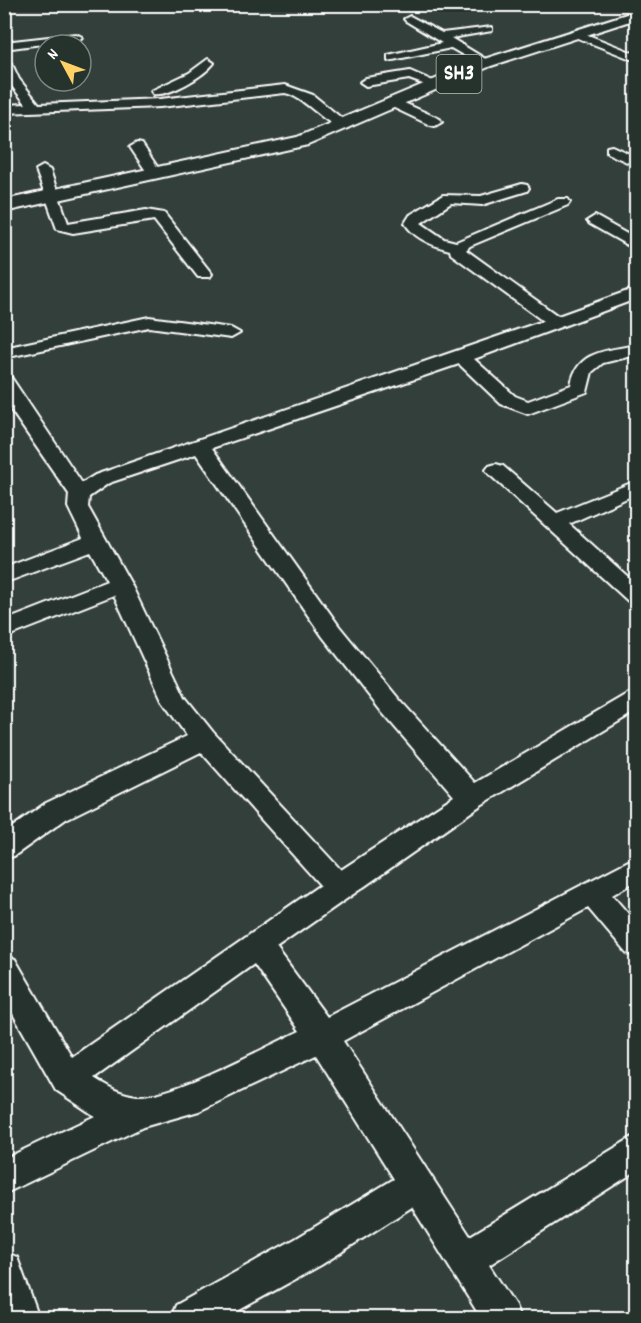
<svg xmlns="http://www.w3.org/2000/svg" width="641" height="1323" font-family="Dekko,sans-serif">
	<rect width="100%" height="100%" fill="#333f3a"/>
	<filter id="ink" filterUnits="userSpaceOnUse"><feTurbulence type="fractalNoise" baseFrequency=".0167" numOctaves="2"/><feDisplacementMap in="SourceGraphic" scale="12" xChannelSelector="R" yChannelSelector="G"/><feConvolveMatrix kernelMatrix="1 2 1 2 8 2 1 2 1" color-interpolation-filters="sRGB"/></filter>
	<g filter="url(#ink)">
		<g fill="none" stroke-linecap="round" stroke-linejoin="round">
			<!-- minor casing -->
			<g stroke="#fff" stroke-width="4">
				<g id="minor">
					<polygon points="410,16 442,33 492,27 492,31 451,38 492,63 482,66 451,48 388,61 388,55 442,43 406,21 404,19"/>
					<polygon points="575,33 583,33 636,54 636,61 575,37"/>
					<polygon points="76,34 82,37 80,39 4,49 4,42"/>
					<path d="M208,59L214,63C204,76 169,97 153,94L151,91L189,73Z"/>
					<path d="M4,64H12L19,79L39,104L160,99L285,85L313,95L350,125L348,128C331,132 306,97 285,93L160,107L4,113V105L26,104L7,80Z"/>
					<polygon points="410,71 440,84 434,88 409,79 366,86 360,82 366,78"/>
					<polygon points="393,98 440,119 442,122 435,126 430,125 388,105 388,99"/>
					<polygon points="137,143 142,144 162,174 160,177 155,178 150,177 130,147"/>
					<polygon points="612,146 636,157 636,166 607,153 607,147"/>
					<polygon points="43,166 50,170 68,223 146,210 164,213 212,274 210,277 198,277 154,220 73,233 57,229 36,170"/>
					<path d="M522,184L527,185L529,188L527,191L482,205L451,203L421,223L444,239L456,242L558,199H568L570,202L568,205L470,246L466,250L558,316L636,288V299L474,359L515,396L528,401L571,385C577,350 607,351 636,345V355L603,363L592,372L587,392L528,414L501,404L459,364L212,448L339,626L398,698L475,783L627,694L636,691V711L481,805L276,948L327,1017L636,857V881L612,895L636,923V957L626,953L588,908L343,1041L470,1236L636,1135V1171L489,1265L515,1305L520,1318H481L412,1207L321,1265L225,1318H171L176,1305L295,1239L394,1179L316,1055L199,1111L143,1127L4,1194V1159L95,1116L56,1090L4,998V955L15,959L72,1057L320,885L201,752L66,819L14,856L4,859V833L46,803L187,736L163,702L114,595L4,638V621L107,581L90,551L4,583V568L83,538L68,507L69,494L4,400V376L11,377L82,483L95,475L543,321L451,254L450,250C434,246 414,239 405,223L410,215L443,195L481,196ZM196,454L323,637L381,711L454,796L341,870L213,732L185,697L131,584L88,507L89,497L109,483ZM254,964L300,1031C265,1047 171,1099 137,1096C120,1094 108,1087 94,1078Z"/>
					<polygon points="595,216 636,239 636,250 590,224 587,221"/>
					<polygon points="149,317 231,328 240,333 231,338 149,327 4,358 4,348"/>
					<polygon points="496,464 503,466 557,513 636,481 636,494 569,524 636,584 636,603 628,601 489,474 486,470 489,466"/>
					<polygon points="4,1252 17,1257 39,1318 4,1318"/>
				</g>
			</g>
			<!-- major casing -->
			<g stroke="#fff" stroke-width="4">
				<polygon id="major" points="636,11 636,19 491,66 308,145 4,212 4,200 297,137 481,60"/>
			</g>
			<!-- minor -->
			<use href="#minor" fill="#26332d" fill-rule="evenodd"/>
			<!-- major -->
			<use href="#major" fill="#26332d" fill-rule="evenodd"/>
		</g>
	</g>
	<g text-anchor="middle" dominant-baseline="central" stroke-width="5" stroke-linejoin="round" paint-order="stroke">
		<!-- shield labels -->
		<rect fill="#26332d" stroke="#bec2c0" stroke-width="1.5" x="436.5" y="55" width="45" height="38" rx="4.5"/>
		<g font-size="22" font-weight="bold" fill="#fff">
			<text x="459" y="74">SH3</text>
		</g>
	</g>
	<!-- margin -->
	<rect width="641" height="1323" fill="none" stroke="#26332d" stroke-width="24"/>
	<rect x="12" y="12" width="617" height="1299" fill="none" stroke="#fff" stroke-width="2" filter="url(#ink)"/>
	<!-- north arrow -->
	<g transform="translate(63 63) rotate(311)"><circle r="28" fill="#26332d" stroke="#7d8581" stroke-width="1.5"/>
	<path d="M0-4.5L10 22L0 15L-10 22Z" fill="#ffd166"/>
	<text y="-9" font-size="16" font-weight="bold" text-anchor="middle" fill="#ffffff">N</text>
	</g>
</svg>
